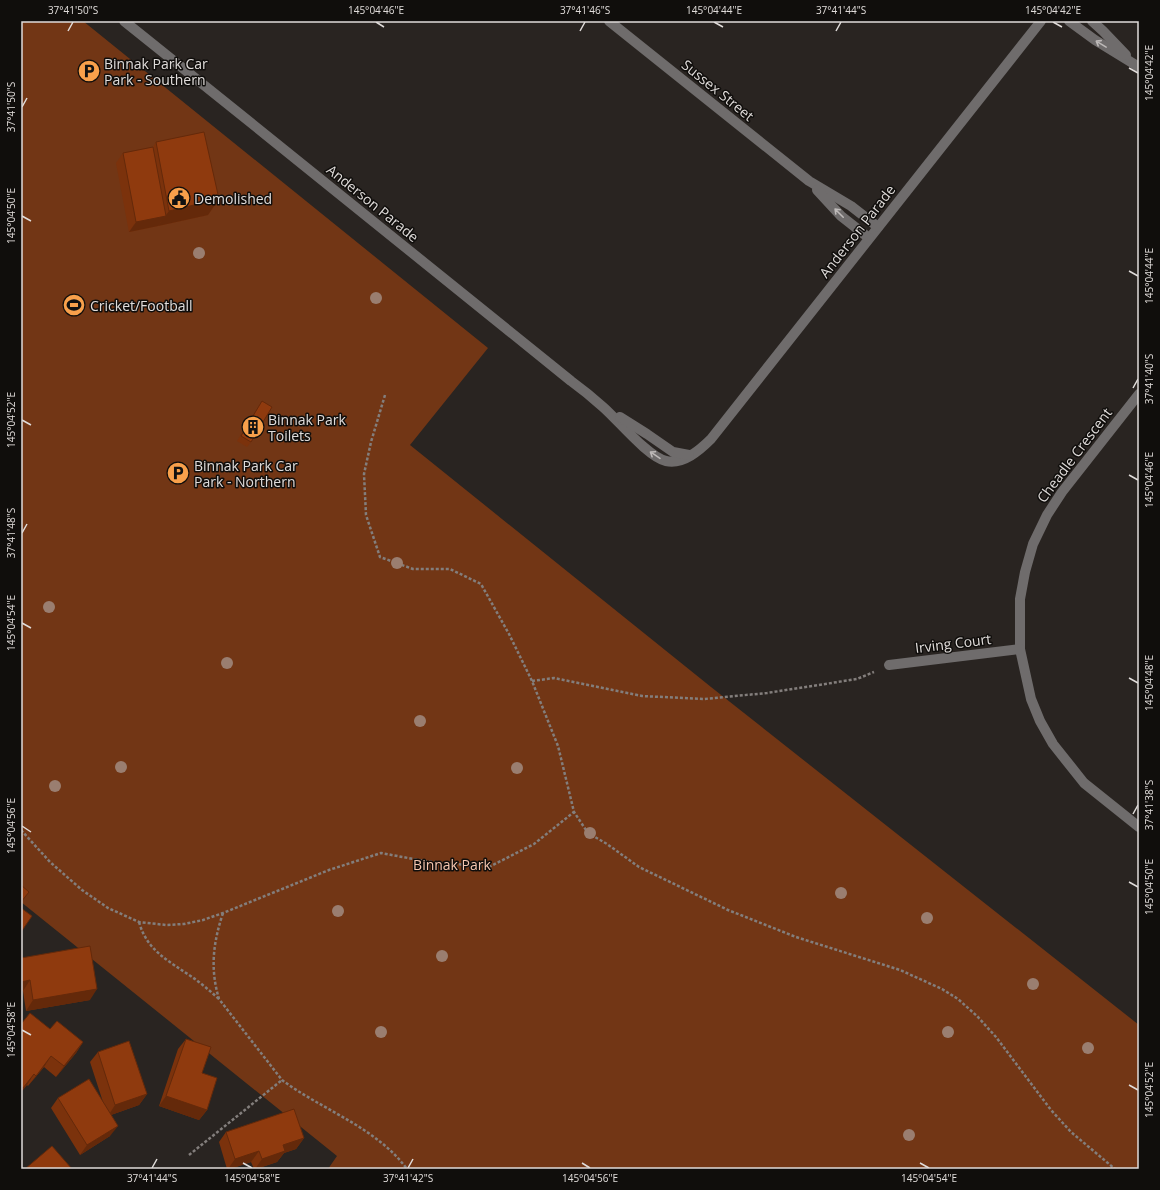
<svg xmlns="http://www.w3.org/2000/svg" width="1160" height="1190" font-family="'Open Sans',sans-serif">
	<rect width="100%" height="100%" fill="#292421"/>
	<!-- green -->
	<polygon fill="#723615" points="21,21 83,21 488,348 410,445 711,687 1139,1025 1139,1169 328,1169 337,1156 21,902"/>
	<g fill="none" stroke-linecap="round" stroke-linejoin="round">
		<!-- path -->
		<g stroke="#837e7c" stroke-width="2.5" stroke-dasharray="3 2" stroke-linecap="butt">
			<polyline points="385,395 371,442 364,474 366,515 380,557 413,569 450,569 481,584 509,634 532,681 558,746 574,812 588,833 607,844 639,867 728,910 796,937 900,970 942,989 958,999 977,1016 996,1037 1051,1110 1071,1132 1115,1169"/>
			<polyline points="532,681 554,678 642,696 704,699 767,693 857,679 874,672"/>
			<polyline points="21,830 50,862 82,890 108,908 139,922 166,925 184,924 203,920 223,913 329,870 381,853 424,861 489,867 534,844 574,812"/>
			<path d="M223,913C213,943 210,969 219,999L282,1080C322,1110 376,1127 407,1169"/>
			<path d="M139,922C147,951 169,961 192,977C201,983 210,991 219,999"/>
			<polyline points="189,1155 282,1080"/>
		</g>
		<!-- minor -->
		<g stroke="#6f6c6c" stroke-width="10">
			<path d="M124,21C273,141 423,260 571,381C582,389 593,398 603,407C618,420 648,457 666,461C683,465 700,450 711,439L1041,21"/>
			<polyline points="609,21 809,181 851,206 878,227"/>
			<polyline points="1069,21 1095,40 1139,67"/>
			<polyline points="1092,21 1103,31 1126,55"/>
			<polyline points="817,190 841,216 869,238"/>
			<polyline points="1139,394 1062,492 1047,515 1033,544 1025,572 1020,599 1020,649 1031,699 1040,721 1053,744 1084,783 1139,827"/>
			<polyline points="620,417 647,434 673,452 689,455"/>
			<polyline points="889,665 1020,649"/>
		</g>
	</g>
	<!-- trees -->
	<g fill="#9a7e70">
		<circle cx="199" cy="253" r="6"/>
		<circle cx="376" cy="298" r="6"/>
		<circle cx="397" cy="563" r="6"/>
		<circle cx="49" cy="607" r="6"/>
		<circle cx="227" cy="663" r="6"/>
		<circle cx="420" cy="721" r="6"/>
		<circle cx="121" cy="767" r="6"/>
		<circle cx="517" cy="768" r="6"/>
		<circle cx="55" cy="786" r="6"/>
		<circle cx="590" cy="833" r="6"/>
		<circle cx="841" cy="893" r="6"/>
		<circle cx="338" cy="911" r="6"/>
		<circle cx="927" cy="918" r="6"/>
		<circle cx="442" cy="956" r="6"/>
		<circle cx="1033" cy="984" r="6"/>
		<circle cx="381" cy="1032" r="6"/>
		<circle cx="948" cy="1032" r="6"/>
		<circle cx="1088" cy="1048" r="6"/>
		<circle cx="909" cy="1135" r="6"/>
	</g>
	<!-- wall -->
	<g fill="#7b320c">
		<polygon points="156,142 219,199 208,215 158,226 129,232 116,163 123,153 153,147"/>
		<polygon points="262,401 251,442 247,447 237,441"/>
		<polygon points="21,958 90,1000 26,1011 23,991 21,991"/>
		<polygon points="21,1024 50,1029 83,1042 76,1053 56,1077 44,1067 28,1086 27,1085 21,1092"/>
		<polygon points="186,1039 202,1073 207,1110 199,1120 159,1106 178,1049"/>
		<polygon points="98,1052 147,1094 139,1105 111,1115 110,1136 80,1155 51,1108 58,1098 103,1102 90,1062"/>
		<polygon points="226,1132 304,1138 296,1149 284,1153 277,1162 256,1169 254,1169 251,1162 230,1169 227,1169 219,1142"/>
	</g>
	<!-- shaded-wall -->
	<g fill="#64290a">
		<polygon points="219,199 208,215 158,226 169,211"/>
		<polygon points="166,216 158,226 129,232 136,222"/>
		<polygon points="30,980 23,991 21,991 21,982"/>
		<polygon points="97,989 90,1000 26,1011 33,1000"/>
		<polygon points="83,1042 76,1053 56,1077 64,1066"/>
		<polygon points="51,1056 44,1067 28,1086 36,1076"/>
		<polygon points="34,1074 27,1085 21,1092 21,1091"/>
		<polygon points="147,1094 139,1105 108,1116 115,1105"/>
		<polygon points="166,1096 207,1110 199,1120 159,1106"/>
		<polygon points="118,1126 110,1136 80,1155 87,1145"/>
		<polygon points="304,1138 296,1149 284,1153 277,1162 256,1169 255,1169 262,1159 283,1145"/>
		<polygon points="259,1151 251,1162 230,1169 228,1169 235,1159"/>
	</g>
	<!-- building -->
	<g fill="#8f3a0e" stroke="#64290a">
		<polygon points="204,132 219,199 169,211 156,142"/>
		<polygon points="153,147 166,216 136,222 123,153"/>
		<polygon points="262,401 272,407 251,442 241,436"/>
		<polygon points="21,885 29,892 21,902"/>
		<polygon points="21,908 32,916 21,932"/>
		<polygon points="90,946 97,989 33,1000 30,980 21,982 21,958"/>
		<polygon points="30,1013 50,1029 57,1021 83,1042 64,1066 51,1056 36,1076 34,1074 23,1088 21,1087 21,1024"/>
		<polygon points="186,1039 211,1047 202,1073 217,1078 207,1110 166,1096"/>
		<polygon points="129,1041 147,1094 115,1105 98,1052"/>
		<polygon points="89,1079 118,1126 87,1145 58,1098"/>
		<polygon points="294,1109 304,1138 283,1145 285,1151 262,1159 259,1151 235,1159 226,1132"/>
		<polygon points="52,1146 72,1169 25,1169"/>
	</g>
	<!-- one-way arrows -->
	<defs><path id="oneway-shaft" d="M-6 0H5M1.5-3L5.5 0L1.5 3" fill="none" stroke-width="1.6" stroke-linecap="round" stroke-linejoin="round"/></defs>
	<g stroke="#bebab9">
		<use href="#oneway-shaft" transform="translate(1101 44) rotate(-149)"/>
		<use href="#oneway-shaft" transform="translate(839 213) rotate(-135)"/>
		<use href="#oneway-shaft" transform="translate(655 455) rotate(-146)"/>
	</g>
	<!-- ticks -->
	<path fill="none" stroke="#e0dcda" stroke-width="1.5" d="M376,22L384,27M714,22L723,27M1053,22L1062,27M68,31L73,22M580,31L585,22M836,31L841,22M1129,68L1138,73M22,107L27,98M22,216L31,221M1129,271L1138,276M1133,388L1138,379M22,420L31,425M1129,475L1138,480M22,533L27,524M22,623L31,628M1129,678L1138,683M1133,814L1138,805M22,826L31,832M1129,882L1138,887M22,1030L31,1035M1129,1085L1138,1090M243,1163L252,1168M582,1163L590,1168M920,1163L929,1168M152,1168L157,1159M408,1168L413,1159"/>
	<!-- icons -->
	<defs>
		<g id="parking-disc" transform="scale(1.15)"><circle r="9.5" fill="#f8a04b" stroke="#100e0c"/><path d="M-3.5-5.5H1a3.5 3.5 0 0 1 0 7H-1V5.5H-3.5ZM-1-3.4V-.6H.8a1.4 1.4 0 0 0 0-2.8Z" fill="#111"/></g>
		<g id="civic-disc" transform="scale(1.15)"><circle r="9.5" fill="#f8a04b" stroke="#100e0c"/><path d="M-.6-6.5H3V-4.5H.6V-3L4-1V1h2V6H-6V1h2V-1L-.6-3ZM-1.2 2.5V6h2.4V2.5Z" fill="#111"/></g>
		<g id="stadium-disc" transform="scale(1.15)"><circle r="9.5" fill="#f8a04b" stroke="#100e0c"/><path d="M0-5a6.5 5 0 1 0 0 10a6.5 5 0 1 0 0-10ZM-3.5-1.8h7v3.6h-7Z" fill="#111"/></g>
		<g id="building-disc" transform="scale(1.15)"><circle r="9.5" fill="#f8a04b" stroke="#100e0c"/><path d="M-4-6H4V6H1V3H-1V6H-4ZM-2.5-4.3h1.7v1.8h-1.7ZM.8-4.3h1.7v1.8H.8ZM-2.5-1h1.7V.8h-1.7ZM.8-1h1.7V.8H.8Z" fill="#111"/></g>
	</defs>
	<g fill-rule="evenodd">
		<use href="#parking-disc" x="89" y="71"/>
		<use href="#civic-disc" x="179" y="198"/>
		<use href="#stadium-disc" x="74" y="305"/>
		<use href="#building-disc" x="253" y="427"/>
		<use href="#parking-disc" x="178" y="473"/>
	</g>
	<g text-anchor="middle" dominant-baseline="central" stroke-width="3" stroke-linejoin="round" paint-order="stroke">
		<!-- poi labels -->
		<g font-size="14" fill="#e0dcda" stroke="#100e0c" text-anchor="start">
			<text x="104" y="63">Binnak Park Car<tspan x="104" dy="16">Park - Southern</tspan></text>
			<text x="194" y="198">Demolished</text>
			<text x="90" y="305">Cricket/Football</text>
			<text x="268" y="419">Binnak Park<tspan x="268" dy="16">Toilets</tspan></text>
			<text x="194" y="465">Binnak Park Car<tspan x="194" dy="16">Park - Northern</tspan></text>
		</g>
		<!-- street labels -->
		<g font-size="14" fill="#e0dcda" stroke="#100e0c">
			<text transform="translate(718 90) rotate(39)">Sussex Street</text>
			<text transform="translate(373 203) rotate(39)">Anderson Parade</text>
			<text transform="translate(857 231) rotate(-52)">Anderson Parade</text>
			<text transform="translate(1074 455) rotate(-53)">Cheadle Crescent</text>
			<text transform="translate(953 643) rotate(-7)">Irving Court</text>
		</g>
		<!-- park labels -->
		<g font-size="14" fill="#f7c7b0" stroke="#100e0c">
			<text x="452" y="864">Binnak Park</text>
		</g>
	</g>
	<!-- border -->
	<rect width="1160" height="1190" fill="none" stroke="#100e0c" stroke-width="44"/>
	<rect x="22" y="22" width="1116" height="1146" fill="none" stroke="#e0dcda" stroke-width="1.5"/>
	<g font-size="10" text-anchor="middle" fill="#e0dcda">
		<text x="73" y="14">37°41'50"S</text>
		<text x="376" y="14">145°04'46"E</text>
		<text x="585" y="14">37°41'46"S</text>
		<text x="714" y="14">145°04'44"E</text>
		<text x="841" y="14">37°41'44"S</text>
		<text x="1053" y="14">145°04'42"E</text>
		<text transform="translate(1149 73) rotate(-90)" y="4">145°04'42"E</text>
		<text transform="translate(11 107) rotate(-90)" y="4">37°41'50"S</text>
		<text transform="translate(11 216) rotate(-90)" y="4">145°04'50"E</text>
		<text transform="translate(1149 276) rotate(-90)" y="4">145°04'44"E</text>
		<text transform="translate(1149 379) rotate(-90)" y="4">37°41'40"S</text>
		<text transform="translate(11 420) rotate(-90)" y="4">145°04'52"E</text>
		<text transform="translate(1149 480) rotate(-90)" y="4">145°04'46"E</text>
		<text transform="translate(11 533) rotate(-90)" y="4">37°41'48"S</text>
		<text transform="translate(11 623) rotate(-90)" y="4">145°04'54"E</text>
		<text transform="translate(1149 683) rotate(-90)" y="4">145°04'48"E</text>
		<text transform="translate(1149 805) rotate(-90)" y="4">37°41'38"S</text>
		<text transform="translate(11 826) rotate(-90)" y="4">145°04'56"E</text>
		<text transform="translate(1149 887) rotate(-90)" y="4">145°04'50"E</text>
		<text transform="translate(11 1030) rotate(-90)" y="4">145°04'58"E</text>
		<text transform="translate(1149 1090) rotate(-90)" y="4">145°04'52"E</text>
		<text x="152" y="1182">37°41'44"S</text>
		<text x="252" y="1182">145°04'58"E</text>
		<text x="408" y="1182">37°41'42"S</text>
		<text x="590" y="1182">145°04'56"E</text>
		<text x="929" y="1182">145°04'54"E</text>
	</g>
</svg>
